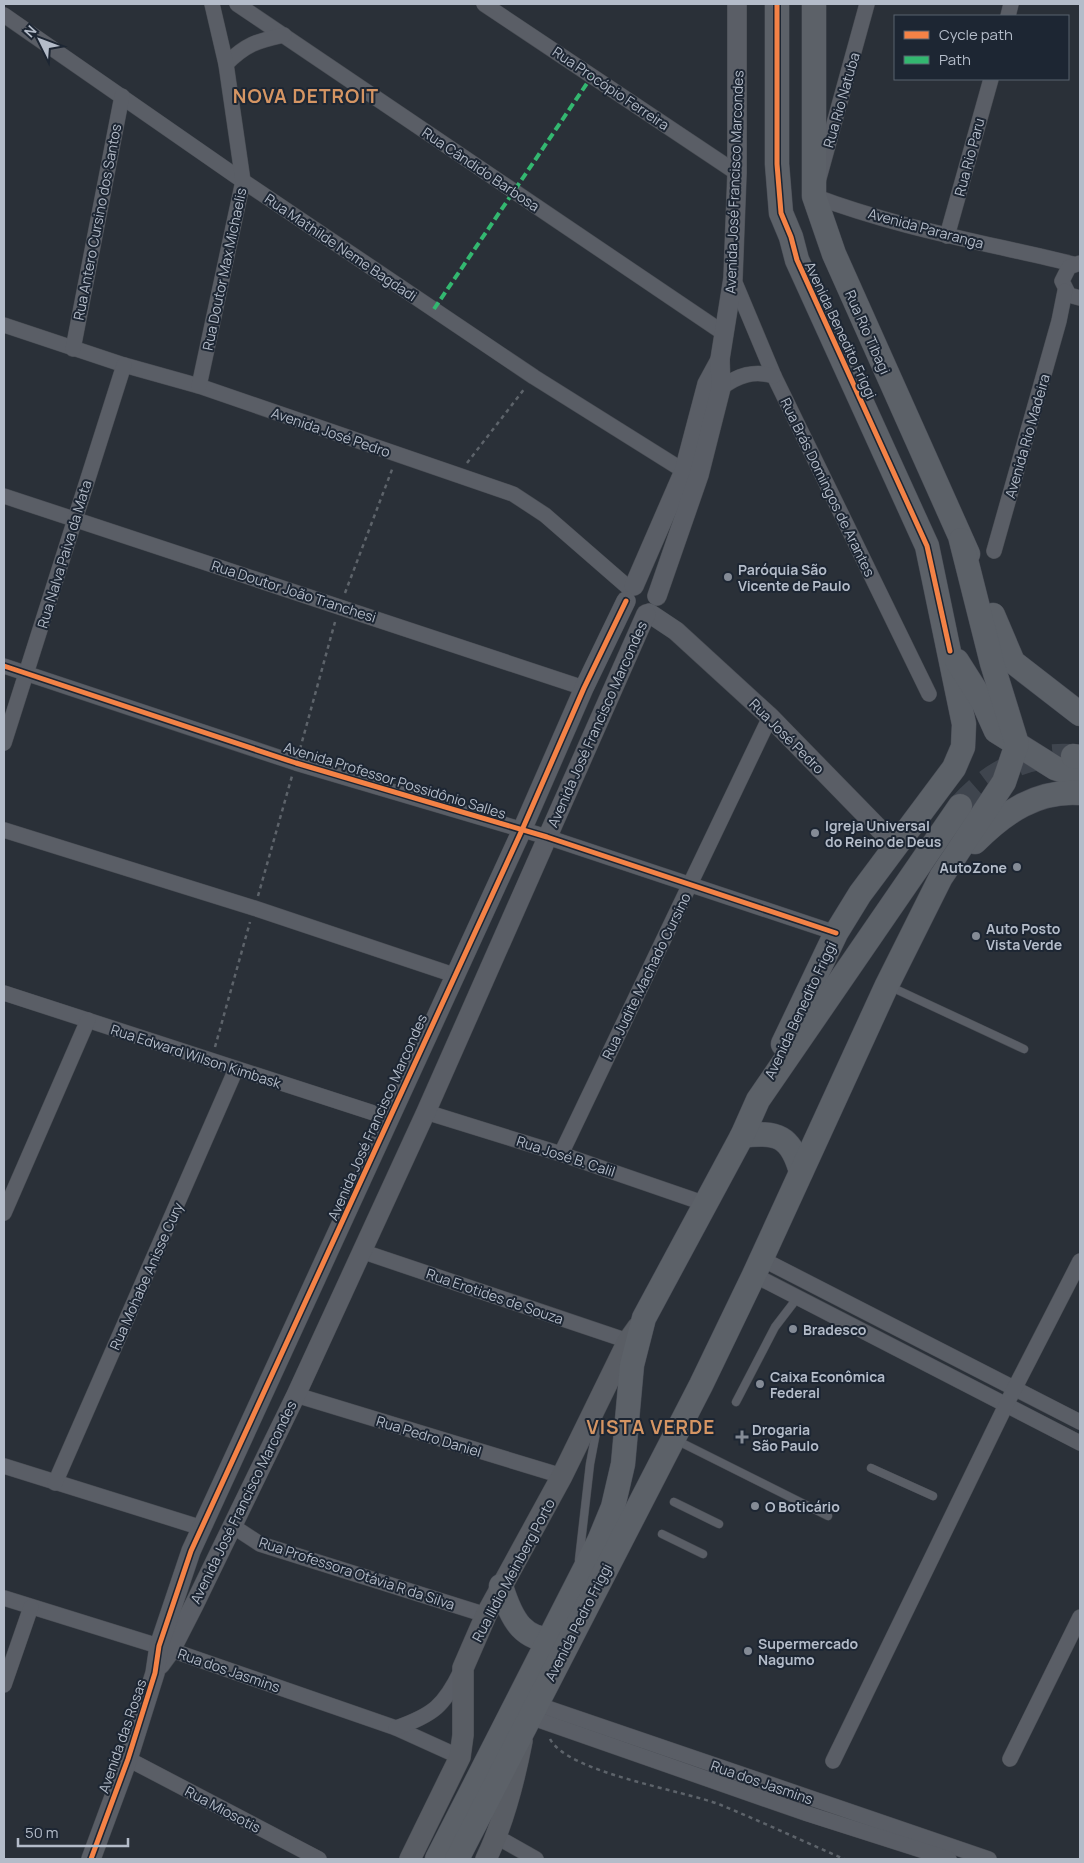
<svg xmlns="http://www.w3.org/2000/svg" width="1084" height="1863" font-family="Manrope,sans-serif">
	<rect width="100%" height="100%" fill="#2a3038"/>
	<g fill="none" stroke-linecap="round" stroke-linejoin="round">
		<!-- primary-tunnel -->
		<path stroke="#3f454e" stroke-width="24" stroke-dasharray="24 12" stroke-linecap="butt" d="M960,806C990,772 1027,753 1073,756"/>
		<!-- service casing -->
		<g stroke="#484c53" stroke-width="9">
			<g id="service">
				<polyline points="889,986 1024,1049"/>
				<polyline points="736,1402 775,1327 798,1297"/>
				<polyline points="676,1440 828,1516"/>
				<polyline points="871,1468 933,1496"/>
				<polyline points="674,1502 719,1524"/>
				<polyline points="662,1534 703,1554"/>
				<polyline points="579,1560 590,1464 598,1422"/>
			</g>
		</g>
		<!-- minor casing -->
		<g stroke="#484c53" stroke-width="16">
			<g id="minor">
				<polyline points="237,4 725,334"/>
				<polyline points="484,4 737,173"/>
				<path d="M867,4L814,196C898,228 987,243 1073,264"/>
				<polyline points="4,15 243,181 534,377 684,471"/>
				<polyline points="1008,16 1011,4"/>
				<path d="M226,64C246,44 257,41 284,35"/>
				<polyline points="947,236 991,79"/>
				<polyline points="1080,263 1069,267 1062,281 1069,295 1080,298"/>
				<polyline points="733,278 774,376 929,694"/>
				<polyline points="4,325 124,365 199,386 513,494 545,515 630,589"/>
				<polyline points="73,349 122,96"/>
				<polyline points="199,386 243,181 226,64 212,4"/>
				<path d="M721,388C738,375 754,370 774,376"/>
				<polyline points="4,496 584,688"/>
				<polyline points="994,551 1059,321 1065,291"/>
				<polyline points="4,666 296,763 547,837 836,933"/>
				<polyline points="4,743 124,365"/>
				<polyline points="4,830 254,908 454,975"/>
				<polyline points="4,993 389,1118"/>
				<polyline points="426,1112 561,1154 706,1204"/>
				<polyline points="561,1154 770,717"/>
				<polyline points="4,1213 88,1020"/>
				<polyline points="361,1251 628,1341"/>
				<polyline points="762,1259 1080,1422"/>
				<polyline points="754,1275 1080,1443"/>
				<polyline points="296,1395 562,1476"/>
				<polyline points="4,1466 202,1528"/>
				<polyline points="55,1483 236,1069"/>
				<polyline points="231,1525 260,1544 486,1615"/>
				<polyline points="4,1598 171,1650 396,1728 460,1757"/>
				<polyline points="4,1685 31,1607"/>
				<polyline points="536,1704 989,1859"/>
				<polyline points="530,1717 805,1813 949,1859"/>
				<path d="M396,1728C433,1715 444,1706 461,1671"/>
				<polyline points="128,1759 319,1859"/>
				<polyline points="1010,1759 1080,1617"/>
				<polyline points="833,1761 1006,1405 1080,1261"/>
				<polyline points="497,1837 536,1859"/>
			</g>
		</g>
		<!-- tertiary casing -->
		<g stroke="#484c53" stroke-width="20">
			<g id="tertiary">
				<polyline points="634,586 684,471 707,384 720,360"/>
				<polyline points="657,596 699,475 721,388 720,359 733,278 737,173 737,4"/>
				<polyline points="649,613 676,631 770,717 895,845"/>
				<polyline points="160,1665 171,1650 194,1605 296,1395 426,1112 646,614"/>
				<polyline points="91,1859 128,1759 155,1673 159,1646 191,1551 522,830 584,688 626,601"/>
			</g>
		</g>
		<!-- secondary casing -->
		<g stroke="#484c53" stroke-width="22">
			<g id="secondary">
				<polyline points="410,1859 460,1757 463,1735 463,1668 486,1615 562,1476 628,1341 638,1327"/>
				<path d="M486,1859C504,1822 514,1782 522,1741"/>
			</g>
		</g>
		<!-- primary casing -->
		<g stroke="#484c55" stroke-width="25">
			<g id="primary">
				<polyline points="777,4 777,164 781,213 791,237 797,260 927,546 964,724 963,747 954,768 860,894 836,933 783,1044"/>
				<polyline points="814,4 814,196 834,254 968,554"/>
				<polyline points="993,615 1013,662 1080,714"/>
				<polyline points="957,661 983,702 996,731 1055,768 1080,776"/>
				<polyline points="1073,756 1080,757"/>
				<path d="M975,842C1005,812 1037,790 1080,793"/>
				<path d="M742,1136C777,1131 791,1136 801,1172"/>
				<path d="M501,1586C511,1618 523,1645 563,1639"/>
				<polyline points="437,1859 599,1541 613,1507 623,1464 632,1365 644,1318 742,1136 758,1100 960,806"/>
				<polyline points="457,1859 701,1385 754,1275 887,985 941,877 1004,782 1017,744 992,663 961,540"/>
			</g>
		</g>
		<!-- path -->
		<g stroke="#5d636a" stroke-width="2.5" stroke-dasharray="4 4" stroke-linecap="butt">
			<polyline points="467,463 525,388"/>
			<polyline points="345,593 393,467"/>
			<polyline points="300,749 335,622"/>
			<polyline points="258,896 292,776"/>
			<polyline points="215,1047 250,922"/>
			<path d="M550,1739C568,1773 683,1790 721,1805C762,1822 803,1841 844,1859"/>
		</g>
		<!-- service -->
		<use href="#service" stroke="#5a5e66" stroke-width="8"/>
		<!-- minor -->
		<use href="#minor" stroke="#5a5e66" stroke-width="15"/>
		<!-- tertiary -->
		<use href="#tertiary" stroke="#5a5e66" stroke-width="19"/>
		<!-- secondary -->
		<use href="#secondary" stroke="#595d64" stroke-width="21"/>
		<!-- primary -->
		<use href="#primary" stroke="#5c6168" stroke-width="24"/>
		<!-- quiet -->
		<polyline stroke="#33b770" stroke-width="4" stroke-dasharray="8 4" stroke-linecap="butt" points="434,309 592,76"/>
		<!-- cycleway casing -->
		<g stroke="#1d2633" stroke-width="8">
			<g id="cycleway">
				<polyline points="777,4 777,164 781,213 791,237 797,260 927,546 950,651"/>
				<polyline points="4,666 296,763 547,837 836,933"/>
				<polyline points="91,1859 128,1759 155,1673 159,1646 191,1551 522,830 584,688 626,601"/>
			</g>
		</g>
		<!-- cycleway -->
		<use href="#cycleway" stroke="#f48246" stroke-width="5"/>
	</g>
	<!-- markers -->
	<g fill="#848b96" stroke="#1d2633" stroke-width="2">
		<circle cx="728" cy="577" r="5"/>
		<circle cx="815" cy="833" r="5"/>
		<circle cx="1017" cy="867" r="5"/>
		<circle cx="976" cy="936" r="5"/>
		<circle cx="793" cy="1329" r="5"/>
		<circle cx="760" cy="1384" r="5"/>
		<path d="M739.5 1429.5h5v5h5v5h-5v5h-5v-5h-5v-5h5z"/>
		<circle cx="755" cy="1506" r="5"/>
		<circle cx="748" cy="1651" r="5"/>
	</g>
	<g text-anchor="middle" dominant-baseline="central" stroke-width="4" stroke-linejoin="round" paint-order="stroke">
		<!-- street labels -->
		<g font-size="14" fill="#b4bcc9" stroke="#1d2633">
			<text transform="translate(611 88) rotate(34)">Rua Procópio Ferreira</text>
			<text transform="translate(841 100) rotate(-74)">Rua Rio Natuba</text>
			<text transform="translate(969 157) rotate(-75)">Rua Rio Paru</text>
			<text transform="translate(481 169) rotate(34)">Rua Cândido Barbosa</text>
			<text transform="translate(734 182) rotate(-88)">Avenida José Francisco Marcondes</text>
			<text transform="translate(97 222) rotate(-79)">Rua Antero Cursino dos Santos</text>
			<text transform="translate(926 228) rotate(15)">Avenida Pararanga</text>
			<text transform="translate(341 247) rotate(34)">Rua Mathilde Neme Bagdadi</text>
			<text transform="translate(224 269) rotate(-78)">Rua Doutor Max Michaelis</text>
			<text transform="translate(841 330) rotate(65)">Avenida Benedito Friggi</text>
			<text transform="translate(868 332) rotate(66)">Rua Rio Tibagi</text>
			<text transform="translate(331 432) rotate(19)">Avenida José Pedro</text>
			<text transform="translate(1027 436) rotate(-74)">Avenida Rio Madeira</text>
			<text transform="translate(828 487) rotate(64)">Rua Brás Domingos de Arantes</text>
			<text transform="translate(64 554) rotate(-73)">Rua Nalva Paiva da Mata</text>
			<text transform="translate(294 591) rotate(18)">Rua Doutor João Tranchesi</text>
			<text transform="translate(597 724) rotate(-66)">Avenida José Francisco Marcondes</text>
			<text transform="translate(787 736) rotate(45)">Rua José Pedro</text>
			<text transform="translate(395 780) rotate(17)">Avenida Professor Possidônio Salles</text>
			<text transform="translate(646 976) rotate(-64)">Rua Judite Machado Cursino</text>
			<text transform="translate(800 1010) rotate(-65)">Avenida Benedito Friggi</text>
			<text transform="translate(196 1056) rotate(18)">Rua Edward Wilson Kimbask</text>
			<text transform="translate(377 1117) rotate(-66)">Avenida José Francisco Marcondes</text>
			<text transform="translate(566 1156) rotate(18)">Rua José B. Calil</text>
			<text transform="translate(146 1276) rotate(-66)">Rua Mohabe Anisse Cury</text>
			<text transform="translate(495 1296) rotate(19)">Rua Erotides de Souza</text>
			<text transform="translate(429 1436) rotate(17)">Rua Pedro Daniel</text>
			<text transform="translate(243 1502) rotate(-64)">Avenida José Francisco Marcondes</text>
			<text transform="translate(513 1570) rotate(-62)">Rua Ilidio Meinberg Porto</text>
			<text transform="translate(357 1573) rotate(18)">Rua Professora Otávia R da Silva</text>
			<text transform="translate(578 1622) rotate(-63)">Avenida Pedro Friggi</text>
			<text transform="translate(229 1670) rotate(19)">Rua dos Jasmins</text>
			<text transform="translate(122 1736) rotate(-71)">Avenida das Rosas</text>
			<text transform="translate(762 1782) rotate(19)">Rua dos Jasmins</text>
			<text transform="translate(223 1809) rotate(28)">Rua Miosotis</text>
		</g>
		<!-- poi labels -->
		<g font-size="14" font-weight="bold" fill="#b4bcc9" stroke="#1d2633" text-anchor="start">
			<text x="738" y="569">Paróquia São<tspan x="738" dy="16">Vicente de Paulo</tspan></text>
			<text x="825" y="825">Igreja Universal<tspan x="825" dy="16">do Reino de Deus</tspan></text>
			<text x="1007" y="867" text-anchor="end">AutoZone</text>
			<text x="986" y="928">Auto Posto<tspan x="986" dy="16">Vista Verde</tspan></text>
			<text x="803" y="1329">Bradesco</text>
			<text x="770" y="1376">Caixa Econômica<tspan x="770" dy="16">Federal</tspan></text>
			<text x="752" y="1429">Drogaria<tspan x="752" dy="16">São Paulo</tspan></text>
			<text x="765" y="1506">O Boticário</text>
			<text x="758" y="1643">Supermercado<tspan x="758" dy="16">Nagumo</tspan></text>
		</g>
		<!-- district labels -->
		<g font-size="19" font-weight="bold" letter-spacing="1" fill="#d59563" stroke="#1d2633">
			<text x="306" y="96">NOVA DETROIT</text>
			<text x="651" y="1427">VISTA VERDE</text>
		</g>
	</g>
	<!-- border -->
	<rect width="1084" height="1863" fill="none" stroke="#b4bcc9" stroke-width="10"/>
	<!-- legend -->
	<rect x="894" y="15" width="175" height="65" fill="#1d2633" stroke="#59626f"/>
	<rect x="904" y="31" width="25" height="8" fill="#f48246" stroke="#59626f"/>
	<text x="939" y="40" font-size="15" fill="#b4bcc9">Cycle path</text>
	<rect x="904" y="56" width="25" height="8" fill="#33b770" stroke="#59626f"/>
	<text x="939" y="65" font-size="15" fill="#b4bcc9">Path</text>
	<!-- north arrow -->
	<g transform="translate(40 40) rotate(312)" stroke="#1d2633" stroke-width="4" paint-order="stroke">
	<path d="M0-4L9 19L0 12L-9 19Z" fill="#b4bcc9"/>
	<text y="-8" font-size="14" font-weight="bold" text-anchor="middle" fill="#b4bcc9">N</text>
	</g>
	<!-- scale -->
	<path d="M18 1838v8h110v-8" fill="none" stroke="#b4bcc9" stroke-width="2.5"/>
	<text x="25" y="1838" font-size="15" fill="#b4bcc9" stroke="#1d2633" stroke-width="4" paint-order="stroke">50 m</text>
</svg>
